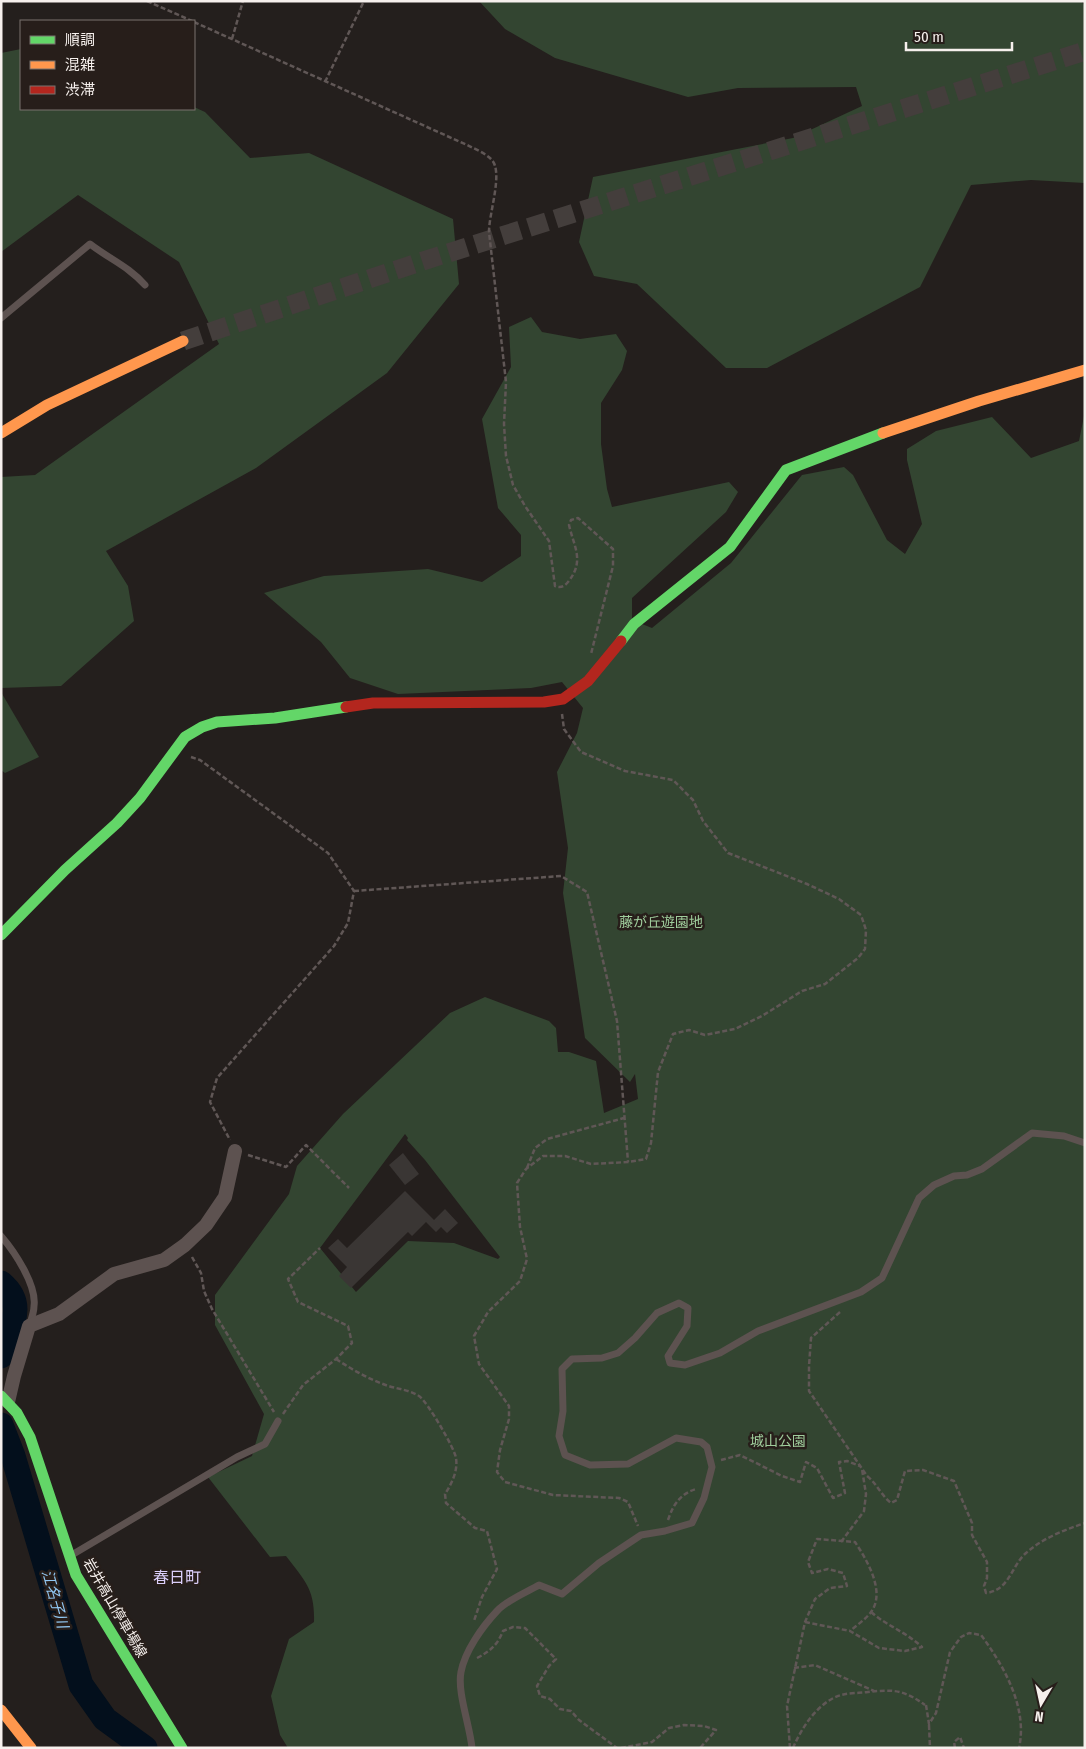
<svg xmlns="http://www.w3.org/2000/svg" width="1086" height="1749" font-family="'Fira Sans Condensed','Noto Sans JP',sans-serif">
	<rect width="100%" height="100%" fill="#241f1d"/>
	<!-- green -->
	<g fill="#334531" fill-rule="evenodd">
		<polygon points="479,1 1081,1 1085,6 1085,183 1031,180 971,185 920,287 767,368 726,368 637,284 594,276 579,242 593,177 793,138 862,106 856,87 738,88 688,97 555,58 505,29"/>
		<polygon points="21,49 21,109 194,107 205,112 250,158 309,153 453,219 459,284 387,373 256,468 106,551 128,586 134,621 61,686 1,688 1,477 35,475 219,344 179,262 78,195 1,252 1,53"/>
		<path d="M531,317L542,332L580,339L616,334L627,351L622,370L601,403V444L607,489L612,507L729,482L738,492L726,512L632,598V620L652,628L731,563L802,475L844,467L853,475L887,540L905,554L922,524L907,460V449L936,431L992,417L1031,458L1079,441L1085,411V1748H288L280,1735L271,1696L289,1639L314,1622C315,1589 305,1581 286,1556L270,1557L208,1477L252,1456L264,1414L215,1325V1295L289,1194L297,1166L343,1114L450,1013L485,997L549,1021L556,1028L558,1052H569L596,1061L604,1113L638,1099L635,1074L630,1082L585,1038L563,893L568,848L557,772L577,733L583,708L562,682L531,688L398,694L350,678L321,642L264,593L324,576L428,569L482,582L521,556V535L498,508L482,419L511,367L509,327ZM405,1134L408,1138L407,1140L425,1160L500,1257L498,1259L454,1243L408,1241L356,1292L320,1248Z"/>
		<polygon points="1,692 39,757 5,773 1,770"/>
	</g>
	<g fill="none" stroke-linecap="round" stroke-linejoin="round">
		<!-- river -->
		<g stroke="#030f1c" stroke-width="25">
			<path d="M1,1283C28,1306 9,1327 1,1356"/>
			<polyline points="1,1425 13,1456 81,1685 105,1719 145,1748"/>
		</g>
	</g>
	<!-- building -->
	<g fill="#3a3634">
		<polygon points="403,1153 419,1174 405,1185 389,1165"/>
		<polygon points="405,1191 434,1220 445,1209 458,1223 447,1233 441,1227 436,1232 426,1222 412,1236 408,1232 351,1288 339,1276 347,1267 328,1248 338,1239 347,1248"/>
	</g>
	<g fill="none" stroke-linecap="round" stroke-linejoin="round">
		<!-- secondary-tunnel -->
		<polyline stroke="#443e3c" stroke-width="19" stroke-dasharray="19 9" stroke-linecap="butt" points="183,341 423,261 1085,51"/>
		<!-- path -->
		<g stroke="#605756" stroke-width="2.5" stroke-dasharray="5 2.5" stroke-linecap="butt">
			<polyline points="147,1 192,21"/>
			<path d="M194,22L467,145C475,149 485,153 491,159C504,171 489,212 489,232L506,382L504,424L506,456L513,485L525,506L549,541L555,586C560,588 564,587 568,582C585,561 574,547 569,525L571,520L578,518L613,549V566L591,654"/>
			<polyline points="232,39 243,1"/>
			<polyline points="325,82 364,1"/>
			<polyline points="562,714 564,729 581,752 625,771 673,780 693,800 703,821 728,853 807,884 839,899 861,915 866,930 865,949 858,958 825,984 802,991 762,1016 735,1029 705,1035 689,1030 673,1034 658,1072 651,1143 646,1159 628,1162 591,1164 565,1156 543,1156 526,1169 517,1183 520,1227 527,1259 520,1281 488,1312 474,1336 479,1364 509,1406 509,1419 500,1450 497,1472 505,1482 553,1495 619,1498 628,1502 638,1526"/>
			<polyline points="191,757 200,760 328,853 354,891 348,923 334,946 217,1078 210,1102 230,1140"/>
			<polyline points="354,891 561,876 587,892 617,1021 628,1162"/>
			<polyline points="248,1155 286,1167 306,1145 349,1188"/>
			<polyline points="527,1168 535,1148 547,1139 624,1118"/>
			<polyline points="192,1257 201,1273 204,1291 212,1309 274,1412"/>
			<path d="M840,1312L811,1338L809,1366V1391L867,1476C877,1484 881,1495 891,1503L897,1500L905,1471L923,1470L954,1481L972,1523V1535L987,1562V1578L984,1586L986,1593C1010,1590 1011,1566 1026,1553C1043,1538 1064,1530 1085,1523"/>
			<path d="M336,1359C351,1369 367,1378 383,1384C395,1389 408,1389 419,1396C427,1401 455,1449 456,1458C458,1471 452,1483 445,1494L446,1503L475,1528L487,1531L497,1569L482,1597L474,1621"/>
			<polyline points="283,1414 303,1385 336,1359 352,1343 348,1326 298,1302 288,1279 320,1248"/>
			<polyline points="721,1460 740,1455 782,1476 800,1482 806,1462 817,1468 833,1498 845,1493 839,1462 847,1461 860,1466"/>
			<path d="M668,1520C673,1505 680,1494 696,1489"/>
			<polyline points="841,1542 864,1511 866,1494 862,1469"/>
			<path d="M805,1622L850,1631L879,1648L905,1651L922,1647C906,1632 887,1626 871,1612"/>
			<path d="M477,1658C490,1651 497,1646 503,1631L513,1627L525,1628L556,1659L549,1666L537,1686L540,1696L550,1699L560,1709L571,1711L579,1720L617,1748"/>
			<polyline points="794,1668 815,1665 874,1691"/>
			<path d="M926,1705L929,1724L936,1713L950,1652L961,1637L969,1633L981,1635C1004,1666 1028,1708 1019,1748"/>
			<polyline points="929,1725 930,1748"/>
			<polyline points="621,1748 652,1742 669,1728 684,1725 704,1726 716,1730 700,1748"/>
			<path d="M790,1748L787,1706L805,1622L815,1599L830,1588L847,1586L843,1573L828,1569L812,1573L808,1562L817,1539L855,1542C867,1560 886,1592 871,1612C866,1619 857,1625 850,1631"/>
			<path d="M793,1748C802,1727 818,1702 841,1695C849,1693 859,1693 868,1692C894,1689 904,1690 925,1705"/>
			<polyline points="955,1748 954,1742 960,1737 964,1748"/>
		</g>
		<!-- lane -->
		<g stroke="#5d5250" stroke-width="7">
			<path d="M1,318L90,244C111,260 128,266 145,285"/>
			<path d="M1,1236C14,1251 37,1285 34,1306C34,1313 31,1320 29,1326"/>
			<polyline points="70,1556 237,1457 265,1444 278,1421"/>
			<path d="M472,1748C470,1726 457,1692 461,1672C465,1651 482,1627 497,1611C507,1600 527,1592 539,1585L562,1594L599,1563L641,1535L665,1531L692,1523L704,1498L712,1467L707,1447L701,1442L676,1438L628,1464L590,1465L565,1455L559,1436L563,1411L562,1369L572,1359L602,1358L618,1353L635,1338L657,1313L679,1303L688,1308L687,1326L668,1356L670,1363L685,1365L720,1353L758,1331L861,1292L882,1278L919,1198L934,1185L954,1176L967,1175L982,1169L1032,1133L1064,1136L1085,1143"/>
		</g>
		<!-- street -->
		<polyline stroke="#5d5250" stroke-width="14" points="8,1402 14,1376 29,1326 59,1314 114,1274 164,1260 185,1245 206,1225 225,1197 235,1151"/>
		<!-- fast -->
		<g stroke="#63d668" stroke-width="11">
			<polyline points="621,641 634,624 730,547 786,470 883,433"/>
			<polyline points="1,935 65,870 117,823 140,798 185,737 202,727 217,722 275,718 346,707"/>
			<polyline points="1,1396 17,1413 30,1437 76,1575 182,1748"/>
		</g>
		<!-- slow -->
		<g stroke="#ff974d" stroke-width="11">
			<polyline points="1,433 47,405 183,341"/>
			<polyline points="883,433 979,401 1085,370"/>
			<polyline points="1,1710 31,1748"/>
		</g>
		<!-- jam -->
		<polyline stroke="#b3261e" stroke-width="11" points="346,707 373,703 544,702 563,699 588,681 621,641"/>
	</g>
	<g text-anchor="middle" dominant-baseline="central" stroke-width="5" stroke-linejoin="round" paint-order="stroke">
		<!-- park labels -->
		<g font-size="14" fill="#9fcd9c" stroke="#271e1a">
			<text x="661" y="922">藤が丘遊園地</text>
			<text x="778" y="1441">城山公園</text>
		</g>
		<!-- street labels -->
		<g font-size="14" fill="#f6f0ed" stroke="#271e1a">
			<text transform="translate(115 1608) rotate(60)">岩井高山停車場線</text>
		</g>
		<!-- water labels -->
		<g font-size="15" font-style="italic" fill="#91c7f2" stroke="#271e1a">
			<text transform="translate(55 1599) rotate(74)">江名子川</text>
		</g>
		<!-- quarter labels -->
		<g font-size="16" fill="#dbcffa" stroke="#271e1a">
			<text x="177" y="1577">春日町</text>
		</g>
	</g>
	<!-- border -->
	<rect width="1086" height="1749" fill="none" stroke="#f6f0ed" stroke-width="5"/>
	<!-- legend -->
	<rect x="20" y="20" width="175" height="90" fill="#271e1a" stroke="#7a726e"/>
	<rect x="30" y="36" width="25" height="8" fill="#63d668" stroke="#7a726e"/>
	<text x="65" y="45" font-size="15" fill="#f6f0ed">順調</text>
	<rect x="30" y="61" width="25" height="8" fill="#ff974d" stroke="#7a726e"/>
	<text x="65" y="70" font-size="15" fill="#f6f0ed">混雑</text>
	<rect x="30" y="86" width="25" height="8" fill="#b3261e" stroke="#7a726e"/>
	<text x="65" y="95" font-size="15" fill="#f6f0ed">渋滞</text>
	<!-- north arrow -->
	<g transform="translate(1041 1704) rotate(189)" stroke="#271e1a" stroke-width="4" paint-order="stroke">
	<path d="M0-4L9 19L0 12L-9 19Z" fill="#f6f0ed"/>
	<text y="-8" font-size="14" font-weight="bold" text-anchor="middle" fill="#f6f0ed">N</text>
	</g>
	<!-- scale -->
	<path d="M906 42v8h106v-8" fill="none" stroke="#f6f0ed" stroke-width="2.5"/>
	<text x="914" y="42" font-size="15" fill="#f6f0ed" stroke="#271e1a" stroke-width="4" paint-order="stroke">50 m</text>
</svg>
